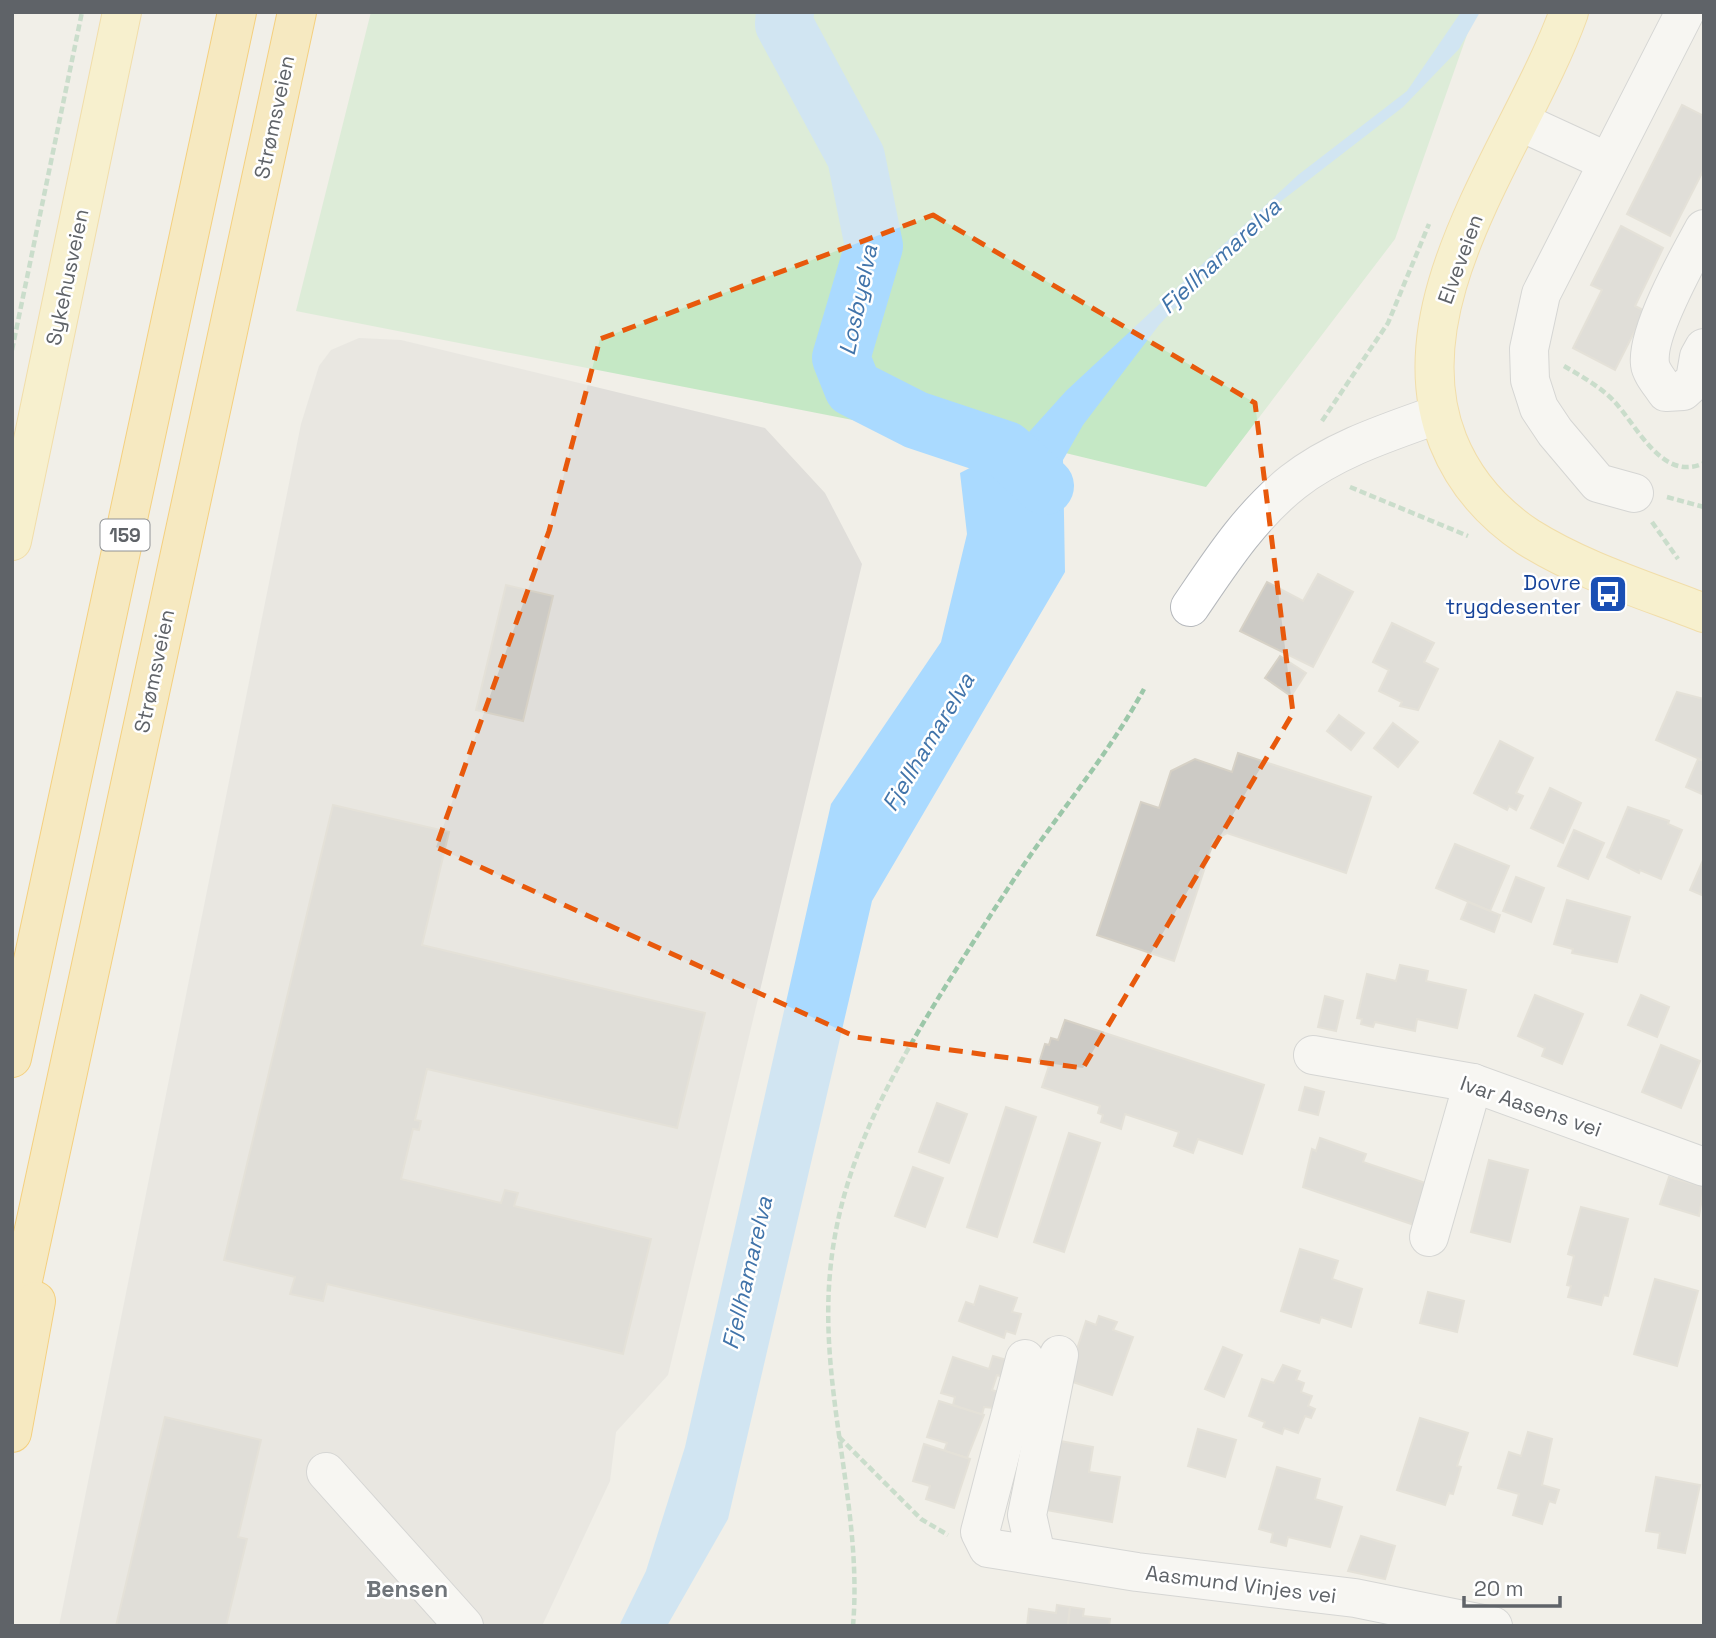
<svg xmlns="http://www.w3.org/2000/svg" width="1716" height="1638" font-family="'Space Grotesk',sans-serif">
	<rect width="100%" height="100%" fill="#f1efe8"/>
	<!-- industrial -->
	<polygon fill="#e0deda" points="359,338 401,340 765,428 825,493 862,564 668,1375 616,1432 610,1481 542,1626 59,1626 301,424 319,366 331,350"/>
	<!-- green -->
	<polygon fill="#c5e8c5" points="371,12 1475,12 1395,239 1206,487 1020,442 1006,450 296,311"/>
	<!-- water -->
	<polygon fill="#aadaff" points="1461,12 1480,12 1459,49 1403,107 1262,216 1159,325 1083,425 1063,460 1065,572 872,901 728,1519 667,1626 619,1626 646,1571 685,1447 831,804 941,642 967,534 960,473 1020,442 1066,391 1298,175 1407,91"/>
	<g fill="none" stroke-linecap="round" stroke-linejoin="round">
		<!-- river -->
		<polyline stroke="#aadaff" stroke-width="58" points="785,12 784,24 856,157 874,246 841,358 853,388 916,420 1006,450 1045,486"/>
	</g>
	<!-- building -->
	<g fill="#cccac5" stroke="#d6d1c6" stroke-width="2">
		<polygon points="1682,105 1704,116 1704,169 1670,236 1627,214"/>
		<polygon points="1621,226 1663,248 1635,306 1645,311 1615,370 1573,348 1602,290 1591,285"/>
		<polygon points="1318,574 1353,592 1313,667 1240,631 1267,582 1303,601"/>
		<polygon points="506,585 553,596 523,721 476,710"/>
		<polygon points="1392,623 1434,643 1424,662 1438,669 1418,710 1400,706 1402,702 1379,691 1389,670 1373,662"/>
		<polygon points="1280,656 1306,673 1291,696 1265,678"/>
		<polygon points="1677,692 1704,699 1704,761 1656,740"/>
		<polygon points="1339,715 1364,733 1351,750 1327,731"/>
		<polygon points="1393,723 1418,742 1398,767 1374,748"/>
		<polygon points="1500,741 1533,758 1516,793 1523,796 1516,810 1509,806 1507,810 1474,793"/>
		<polygon points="1238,753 1371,797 1346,873 1227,833 1214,840 1174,961 1097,935 1141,802 1159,808 1171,771 1195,759 1232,772"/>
		<polygon points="1698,759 1704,761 1704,795 1686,787"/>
		<polygon points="1550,788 1581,803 1563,843 1531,828"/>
		<polygon points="333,805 449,832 422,945 705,1013 677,1128 427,1069 415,1120 421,1121 419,1130 413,1129 401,1179 501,1203 505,1190 518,1193 514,1206 651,1239 623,1354 327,1284 323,1301 290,1294 295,1277 224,1260"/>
		<polygon points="1628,807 1669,821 1668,824 1682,830 1661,879 1640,870 1639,873 1607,857"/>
		<polygon points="1574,830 1604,843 1588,879 1558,866"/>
		<polygon points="1455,844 1509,866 1490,911 1436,888"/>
		<polygon points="1704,858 1704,896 1690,890"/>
		<polygon points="1516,877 1544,888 1531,922 1503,911"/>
		<polygon points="1567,900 1630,917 1617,962 1572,953 1573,949 1554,944"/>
		<polygon points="1468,902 1500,915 1494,932 1461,919"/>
		<polygon points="1400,965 1428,971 1426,981 1466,990 1457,1028 1417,1019 1415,1031 1375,1022 1373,1027 1361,1024 1362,1019 1357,1018 1367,974 1396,981"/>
		<polygon points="1535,995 1583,1014 1562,1064 1542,1056 1545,1048 1518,1036"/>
		<polygon points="1641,995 1669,1007 1657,1037 1628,1025"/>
		<polygon points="1325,996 1343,1001 1336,1031 1318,1027"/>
		<polygon points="1065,1020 1264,1085 1242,1154 1198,1139 1193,1153 1174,1146 1179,1132 1125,1114 1121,1129 1101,1122 1103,1115 1098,1113 1100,1106 1042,1087 1049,1066 1039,1063 1045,1044 1049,1045 1051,1038 1058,1040"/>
		<polygon points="1661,1045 1700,1061 1681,1108 1642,1092"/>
		<polygon points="1305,1087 1324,1092 1318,1115 1299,1110"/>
		<polygon points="937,1103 967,1114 949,1163 919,1152"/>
		<polygon points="1006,1107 1036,1117 997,1237 967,1227"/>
		<polygon points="1069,1133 1100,1143 1064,1252 1034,1242"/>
		<polygon points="1320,1138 1366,1154 1363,1162 1428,1184 1414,1225 1303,1187 1312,1149 1316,1151"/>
		<polygon points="1489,1160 1528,1170 1510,1242 1471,1232"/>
		<polygon points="913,1167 943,1178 925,1227 895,1216"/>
		<polygon points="1669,1177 1704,1187 1699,1216 1660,1204"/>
		<polygon points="1581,1207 1628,1219 1608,1296 1604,1295 1601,1305 1568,1297 1571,1286 1567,1285 1574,1256 1568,1254"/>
		<polygon points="1300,1249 1338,1261 1332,1279 1362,1289 1351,1327 1321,1317 1319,1323 1281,1311"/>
		<polygon points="1655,1279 1698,1291 1677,1366 1634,1354"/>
		<polygon points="980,1286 1017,1298 1012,1312 1021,1314 1015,1334 1006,1331 1004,1338 959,1321 966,1302 974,1305"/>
		<polygon points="1428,1292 1464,1301 1457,1332 1420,1323"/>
		<polygon points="1099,1316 1117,1322 1113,1330 1133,1337 1112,1395 1067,1380 1086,1321 1096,1325"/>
		<polygon points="1223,1347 1242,1355 1224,1397 1205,1389"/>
		<polygon points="993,1356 1017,1363 1012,1380 997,1375 992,1390 998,1392 993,1408 984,1407 982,1415 953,1405 955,1397 941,1393 953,1357 989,1369"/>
		<polygon points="1283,1365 1300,1371 1296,1380 1304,1383 1301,1392 1312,1396 1308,1406 1315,1409 1311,1418 1305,1416 1298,1433 1284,1428 1282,1434 1263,1427 1265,1422 1249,1416 1262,1379 1274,1383"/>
		<polygon points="939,1401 984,1415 967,1458 944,1451 947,1443 927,1437"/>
		<polygon points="165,1417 261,1440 238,1537 247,1539 226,1626 116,1626"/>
		<polygon points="1420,1418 1468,1433 1457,1466 1461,1467 1453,1494 1449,1493 1445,1505 1397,1490"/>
		<polygon points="1198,1429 1236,1440 1225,1477 1188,1466"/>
		<polygon points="1528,1432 1552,1439 1542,1485 1559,1490 1555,1503 1549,1501 1542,1524 1513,1515 1519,1494 1498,1488 1509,1452 1521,1456"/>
		<polygon points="1055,1440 1093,1447 1089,1472 1120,1477 1112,1522 1041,1509"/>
		<polygon points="924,1444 970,1459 954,1508 926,1499 930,1486 913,1481"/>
		<polygon points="1277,1467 1320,1479 1315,1499 1342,1507 1330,1547 1288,1537 1286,1546 1271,1542 1273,1533 1259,1529"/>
		<polygon points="1656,1477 1700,1485 1685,1553 1658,1548 1660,1533 1646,1531"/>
		<polygon points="1361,1536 1395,1546 1385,1579 1348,1571"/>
		<polygon points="1057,1605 1070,1607 1068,1626 1027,1626 1029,1609 1056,1613"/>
		<polygon points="1070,1607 1084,1609 1083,1616 1110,1619 1109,1626 1068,1626"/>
	</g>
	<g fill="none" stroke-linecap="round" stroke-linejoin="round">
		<!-- minor casing -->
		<g stroke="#b5b8bc" stroke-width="40">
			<g id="minor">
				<polyline points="1521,122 1608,162"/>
				<path d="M1704,229C1688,258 1646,333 1650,364C1651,373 1661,384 1666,392L1683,391L1695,380L1699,357L1704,348"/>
				<polyline points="1634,493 1598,483 1555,432 1539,408 1530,380 1529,349 1541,294 1685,12"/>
				<path d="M1190,607C1220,563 1250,516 1293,482C1335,449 1389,432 1439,414"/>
				<polyline points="1313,1055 1473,1083 1704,1167"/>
				<polyline points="1429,1237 1473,1083"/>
				<polyline points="1025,1359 980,1532 988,1548 1137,1572 1355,1598 1493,1626"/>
				<polyline points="326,1472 464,1626"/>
				<polyline points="1036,1555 1027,1515 1059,1355"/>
			</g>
		</g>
		<!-- major casing -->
		<g stroke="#f2c960" stroke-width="40">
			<g id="major">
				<path d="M1569,12C1523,141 1392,300 1448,441C1464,481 1492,513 1528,537C1582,571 1645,590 1704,613"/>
				<polyline points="12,541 122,12"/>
			</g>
		</g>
		<!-- highway casing -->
		<g stroke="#f9ab00" stroke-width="40">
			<g id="highway">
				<polyline points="12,1058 237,12"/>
				<polyline points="12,1331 297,12"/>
				<polyline points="12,1433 36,1301"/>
			</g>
		</g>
		<!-- path -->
		<g stroke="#9cc7a9" stroke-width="4.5" stroke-dasharray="7 3.5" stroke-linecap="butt">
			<polyline points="12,350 82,12"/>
			<path d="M1564,366C1581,376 1599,386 1613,400C1637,425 1662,483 1704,463"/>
			<polyline points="1322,421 1388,323 1429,224"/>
			<polyline points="1350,487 1468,536"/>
			<polyline points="1667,497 1704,507"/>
			<polyline points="1652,522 1678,559"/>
			<polyline points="839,1437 921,1519 948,1535"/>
			<path d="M853,1626C863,1508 819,1392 830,1273C839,1168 888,1080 942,992C972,944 1002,896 1034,850C1072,797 1113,746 1144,689"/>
		</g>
		<!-- minor -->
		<use href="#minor" stroke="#fff" stroke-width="38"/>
		<!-- major -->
		<use href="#major" stroke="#fff2af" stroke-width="38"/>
		<!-- highway -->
		<use href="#highway" stroke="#fde293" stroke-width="38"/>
	</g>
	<!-- marked area -->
	<path d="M0 0H1716V1638H0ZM933,215L1255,403L1293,713L1083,1068L856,1037L436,847L549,531L600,339Z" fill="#f1efe8" fill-opacity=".55" fill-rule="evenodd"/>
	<path fill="none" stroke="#e8590c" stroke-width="5" stroke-dasharray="14 9" stroke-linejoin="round" d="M933,215L1255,403L1293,713L1083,1068L856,1037L436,847L549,531L600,339Z"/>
	<!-- icons -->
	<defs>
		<g id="bus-square" transform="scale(2.0125)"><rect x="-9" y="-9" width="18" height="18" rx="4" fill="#1a4fb4" stroke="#fff"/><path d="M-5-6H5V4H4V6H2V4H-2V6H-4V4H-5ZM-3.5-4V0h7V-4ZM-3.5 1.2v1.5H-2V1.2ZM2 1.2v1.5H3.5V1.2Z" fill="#fff"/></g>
	</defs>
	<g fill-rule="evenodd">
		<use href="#bus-square" x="1608" y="594"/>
	</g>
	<g text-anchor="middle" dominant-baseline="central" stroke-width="5" stroke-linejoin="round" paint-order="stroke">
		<!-- shield labels -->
		<rect fill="#fff" stroke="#8f9295" stroke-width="2" x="100.5" y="519.5" width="49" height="31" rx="5"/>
		<g font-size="19" font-weight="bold" fill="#5f6368">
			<text x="125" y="535">159</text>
		</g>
		<!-- street labels -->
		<g font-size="21" fill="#5f6368" stroke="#fff">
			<text transform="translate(274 117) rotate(-78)">Strømsveien</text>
			<text transform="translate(1460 259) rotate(-70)">Elveveien</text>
			<text transform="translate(67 277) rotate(-78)">Sykehusveien</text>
			<text transform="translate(154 671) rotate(-78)">Strømsveien</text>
			<text transform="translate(1531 1106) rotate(19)">Ivar Aasens vei</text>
			<text transform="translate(1241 1584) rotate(7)">Aasmund Vinjes vei</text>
		</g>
		<!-- transit labels -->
		<g font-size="21" fill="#164399" stroke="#fff" text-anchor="end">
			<text x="1581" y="582">Dovre<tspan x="1581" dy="24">trygdesenter</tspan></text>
		</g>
		<!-- water labels -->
		<g font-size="23" font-style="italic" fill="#4174aa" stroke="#fff">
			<text transform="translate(1220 256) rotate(-43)">Fjellhamarelva</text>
			<text transform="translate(858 300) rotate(-78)">Losbyelva</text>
			<text transform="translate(928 742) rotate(-59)">Fjellhamarelva</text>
			<text transform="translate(747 1273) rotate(-77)">Fjellhamarelva</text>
		</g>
		<!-- neighbourhood labels -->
		<g font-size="23" font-weight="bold" fill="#70757a" stroke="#fff">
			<text x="407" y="1589">Bensen</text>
		</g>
	</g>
	<!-- border -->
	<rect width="1716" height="1638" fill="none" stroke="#5f6368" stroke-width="28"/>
	<!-- scale -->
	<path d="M1464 1596v10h96v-10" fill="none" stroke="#5f6368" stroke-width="3.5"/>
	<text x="1474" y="1596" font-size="21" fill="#5f6368" stroke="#ffffff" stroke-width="5" paint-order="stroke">20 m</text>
</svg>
